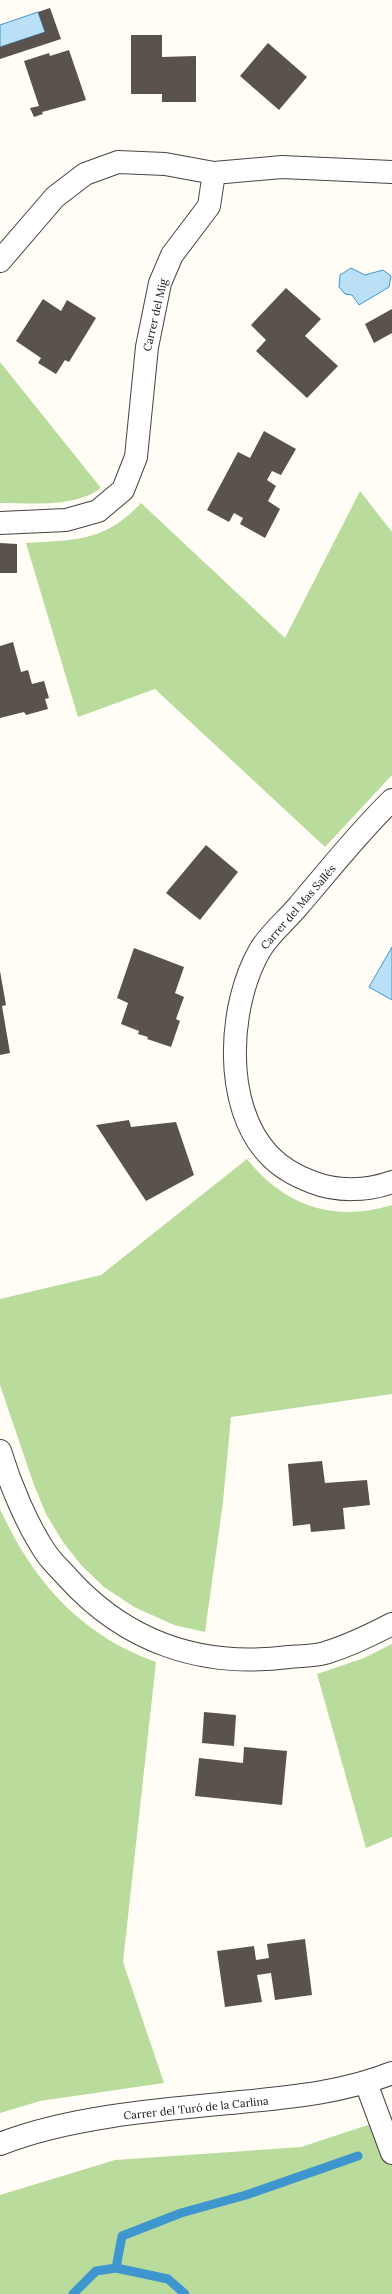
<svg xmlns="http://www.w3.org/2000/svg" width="392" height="2294" font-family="Lora,serif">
	<rect width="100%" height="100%" fill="#fffdf5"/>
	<!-- forest -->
	<g fill="#b9dc9c">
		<path d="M0,362L101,488C75,508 31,503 0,503Z"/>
		<path d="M360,491L392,532V775L325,847L155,689L78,717L26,543C75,540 105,542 141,503L285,638Z"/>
		<path d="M247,1159C284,1206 334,1223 392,1205V1394L231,1417L223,1502L205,1632L174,1625L134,1607L104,1587L81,1565L63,1542L46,1514L34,1485L0,1385V1299L101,1275Z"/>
		<path d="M0,1509C33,1581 80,1635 156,1662L123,1962L164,2083L40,2101L0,2113Z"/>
		<polygon points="392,1644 392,1837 366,1848 317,1674 364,1658"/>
		<polygon points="392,2117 392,2294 0,2294 0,2195 115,2160 301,2147"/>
	</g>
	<!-- water -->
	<g fill="#b9e0f7" stroke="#3f96cf">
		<polygon points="38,12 45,32 0,47 0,25"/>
		<polygon points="351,268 365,275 383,270 391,276 389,287 359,305 352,295 345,294 339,287 340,275"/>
		<polygon points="392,947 392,1000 369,987"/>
	</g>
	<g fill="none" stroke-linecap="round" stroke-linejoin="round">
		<!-- stream -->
		<g stroke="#3f96cf" stroke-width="9">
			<polyline points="116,2268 122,2236 181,2213 246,2195 358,2156"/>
			<polyline points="73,2294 96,2271 116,2268 168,2279 185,2294"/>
		</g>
	</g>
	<!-- building -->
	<g fill="#5a524d">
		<polygon points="50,8 61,39 0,59 0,47 45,32 38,12"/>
		<polygon points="131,35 162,35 162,57 196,56 196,102 162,102 162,94 131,94"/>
		<polygon points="268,43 307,77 279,110 240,76"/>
		<polygon points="69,50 86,100 42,112 43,114 34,117 30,108 39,106 24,61 49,53 50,56"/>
		<polygon points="286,288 321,319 305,336 338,366 307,398 256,351 266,340 251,325"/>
		<polygon points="43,299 61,311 67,300 96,318 69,362 65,360 56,374 38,363 41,358 16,341"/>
		<polygon points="392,309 392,333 374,343 365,324"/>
		<polygon points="264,431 296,449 281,475 272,471 267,480 276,486 268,501 280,509 265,538 240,524 243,518 234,513 229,522 207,510 238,452 250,458"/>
		<polygon points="0,543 17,544 17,573 0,573"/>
		<polygon points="13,642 21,672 28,670 32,684 44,681 49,698 45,699 48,709 26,715 24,712 0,718 0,646"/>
		<polygon points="206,845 238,872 200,920 166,893"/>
		<polygon points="134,948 184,967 175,993 184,997 176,1019 180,1021 171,1047 147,1039 148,1037 138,1034 139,1031 121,1024 128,1003 117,998"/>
		<polygon points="0,971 6,1005 2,1006 10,1053 0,1055"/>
		<polygon points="129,1120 131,1127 176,1122 194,1175 146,1201 96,1125"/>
		<polygon points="322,1461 325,1483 367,1480 370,1505 343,1508 345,1529 311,1532 310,1524 293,1526 288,1464"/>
		<polygon points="204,1712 236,1715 234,1746 202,1743"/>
		<polygon points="244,1747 287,1751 282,1805 195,1796 199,1758 243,1763"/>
		<polygon points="305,1939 312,1995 275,2000 271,1973 257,1975 262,2002 225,2007 217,1951 254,1946 256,1960 269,1958 267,1944"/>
	</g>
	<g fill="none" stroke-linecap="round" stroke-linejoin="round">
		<!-- street casing -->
		<g stroke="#444" stroke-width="24">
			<g id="street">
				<polyline points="0,261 55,197 85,174 118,162 165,164 214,173"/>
				<polyline points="0,523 66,520 98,511 123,490 136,457 147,347 160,283 172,255 209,206 214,173 282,167 392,172"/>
				<path d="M392,800C359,832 330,869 300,904C288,919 270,933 260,950C228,1005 222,1106 269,1155C281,1168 296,1176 312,1182C337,1192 367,1191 392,1182"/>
				<path d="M0,1451C10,1484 27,1525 46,1553C52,1562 61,1570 68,1578C127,1643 203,1668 289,1657C301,1656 314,1656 325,1653C348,1646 371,1635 392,1624"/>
				<polyline points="366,2083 392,2153"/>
				<path d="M0,2144C70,2116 166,2109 241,2102C292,2097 345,2092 392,2073"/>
			</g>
		</g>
		<!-- street -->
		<use href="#street" stroke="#fff" stroke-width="22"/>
	</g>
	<g text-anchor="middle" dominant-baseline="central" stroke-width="4" stroke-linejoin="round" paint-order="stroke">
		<!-- street labels -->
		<g font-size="11" fill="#111" stroke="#fff">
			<text transform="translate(155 315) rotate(-77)">Carrer del Mig</text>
			<text transform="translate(298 907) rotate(-49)">Carrer del Mas Sallés</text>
			<text transform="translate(196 2108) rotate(-6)">Carrer del Turó de la Carlina</text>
		</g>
	</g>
</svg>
